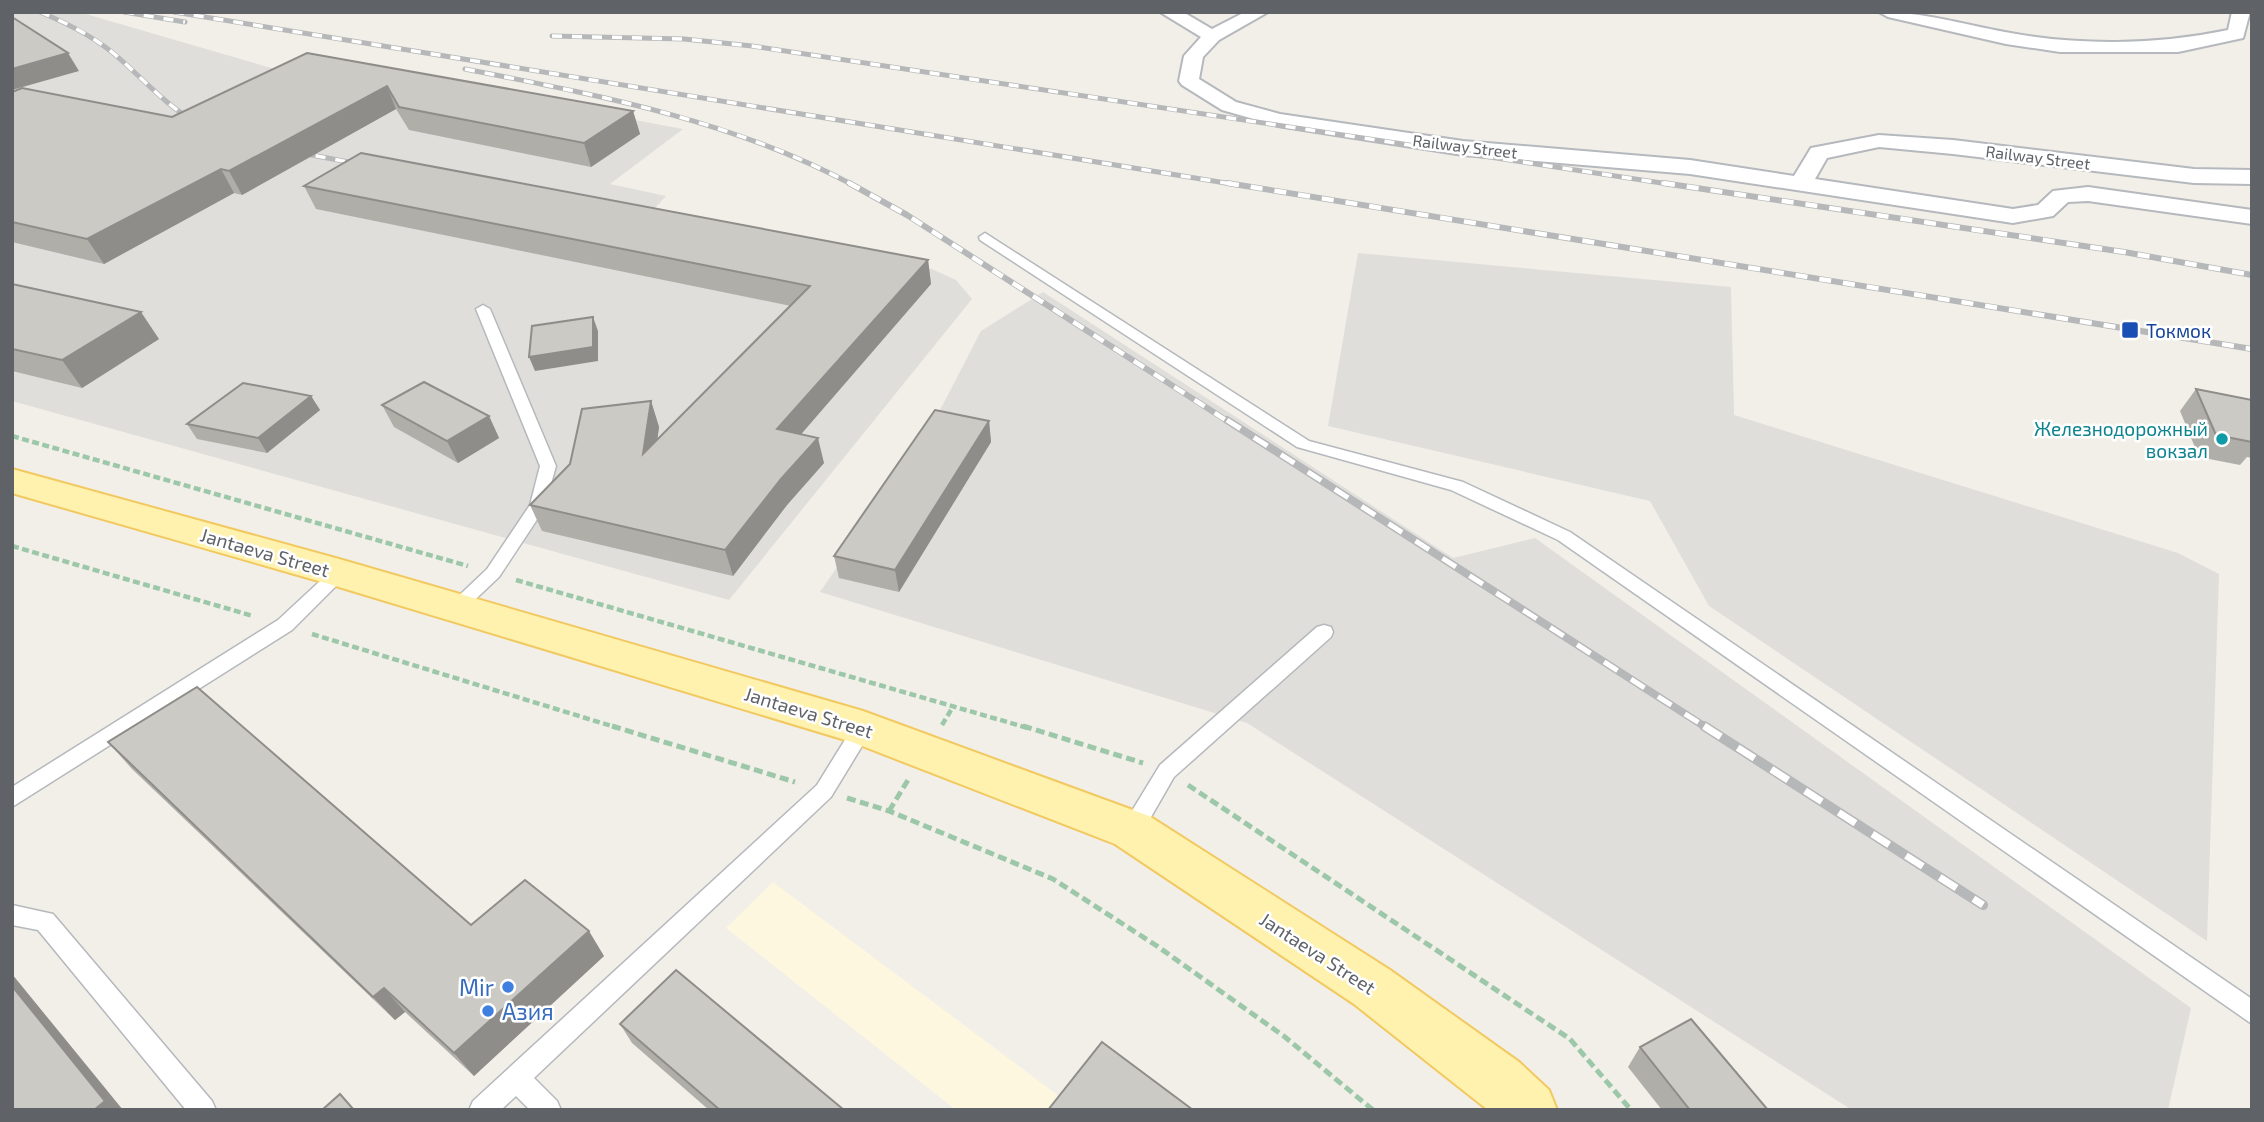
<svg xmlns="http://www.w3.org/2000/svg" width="2264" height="1122" font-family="'Exo 2',sans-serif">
	<rect width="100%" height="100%" fill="#f1efe8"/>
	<!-- commercial -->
	<polygon fill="#fef7e0" points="773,882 1064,1100 1057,1110 956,1110 726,928"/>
	<!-- industrial -->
	<g fill="#e0deda">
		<polygon points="12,12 79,12 278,70 544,103 683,129 610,184 666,196 654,209 905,257 956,280 972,299 729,600 12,401"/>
		<polygon points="1358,253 1731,287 1734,415 2178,553 2219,574 2207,941 1709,606 1650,501 1328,426"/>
		<polygon points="1043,292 1453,558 1535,538 2191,1008 2168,1110 1852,1110 1247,723 820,592 925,439 981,331"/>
	</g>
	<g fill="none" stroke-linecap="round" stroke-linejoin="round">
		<!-- service casing -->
		<g stroke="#b5b8bc" stroke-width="3">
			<g id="service">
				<polygon points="985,233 1309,441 1463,482 1570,532 2252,999 2252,1024 1558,540 1451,490 1297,447 980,240 979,237"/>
				<polygon points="483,305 490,309 556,466 544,509 499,577 462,612 450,612 447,607 487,569 530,505 540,466 476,309"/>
				<polygon points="339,567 345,569 348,573 345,577 292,630 12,807 12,787 278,620 333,569"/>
				<polygon points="1324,625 1331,627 1333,632 1331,637 1174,777 1140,836 1132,839 1124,836 1121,830 1124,824 1160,765 1317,627"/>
				<polygon points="863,720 870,722 873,728 831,797 534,1078 557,1101 561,1110 530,1110 516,1096 501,1110 469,1110 473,1101 817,785 856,722"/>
				<polygon points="12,905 53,914 212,1101 216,1110 186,1110 38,930 12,925"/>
			</g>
		</g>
		<!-- minor casing -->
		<g stroke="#b5b8bc" stroke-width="4">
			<g id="minor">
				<polygon points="1160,12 1183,12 1212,29 1245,12 1268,12 1219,40 1203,57 1199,79 1236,102 1280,114 1463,141 1690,160 1794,176 1811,148 1879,135 1953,140 2194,169 2252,170 2252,184 2194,183 1953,154 1879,147 1827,158 1815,179 2013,209 2038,205 2053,191 2088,187 2252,210 2252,224 2088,201 2068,202 2053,216 2013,223 1690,174 1463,155 1278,126 1222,110 1182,85 1179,81 1184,56 1201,37"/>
				<path d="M1879,12C1923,12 1962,24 2005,32C2078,46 2156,45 2228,30L2232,12H2250L2243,38L2178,52H2060L2006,44L1888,17Z"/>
			</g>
		</g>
		<!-- primary casing -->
		<g stroke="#f2c960" stroke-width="4">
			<polygon id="primary" points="12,469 339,559 863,711 1149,816 1390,970 1519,1062 1549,1090 1557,1110 1488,1110 1354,1004 1115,844 852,742 329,584 12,493"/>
		</g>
		<!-- path-far1 -->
		<g stroke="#9cc7a9" stroke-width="4.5" stroke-dasharray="7 3.5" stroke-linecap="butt">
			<polyline points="12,436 468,566"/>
			<polyline points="12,546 253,616"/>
			<polyline points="516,580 1028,728"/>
			<polyline points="312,634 618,728"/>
			<polyline points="942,725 954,705"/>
		</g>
		<!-- path -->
		<g stroke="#9cc7a9" stroke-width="5" stroke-dasharray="9 4.5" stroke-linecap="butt">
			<polyline points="612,726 795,782"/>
			<polyline points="1023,726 1143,763"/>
			<polyline points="1188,785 1570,1039 1631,1110"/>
			<polyline points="847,798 889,811 1053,879 1157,946 1285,1037 1373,1110"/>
			<polyline points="889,811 908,780"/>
		</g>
		<!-- service -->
		<use href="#service" fill="#fff" fill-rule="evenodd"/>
		<!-- minor -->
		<use href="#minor" fill="#fff" fill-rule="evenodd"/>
		<!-- primary -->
		<use href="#primary" fill="#fff2af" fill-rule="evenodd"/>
		<!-- rail-far3 casing -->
		<g stroke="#b6b7b8" stroke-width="5">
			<g id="rail-far3">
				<path d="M40,12C69,24 97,38 120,59C145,81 166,105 195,122"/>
				<polyline points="124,12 185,22"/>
				<polyline points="174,12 1238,185"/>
				<polyline points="552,36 684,39 752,46 1675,185"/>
				<path d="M465,69C597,95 732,120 853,185"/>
				<polyline points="296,152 364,165"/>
			</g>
		</g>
		<!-- rail-far2 casing -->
		<g stroke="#b6b7b8" stroke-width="6">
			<g id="rail-far2">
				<polyline points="849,183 907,215 1229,422"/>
				<polyline points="1227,183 2252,349"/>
				<polyline points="1663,183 2124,252 2252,275"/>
			</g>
		</g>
		<!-- rail-far1 casing -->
		<g stroke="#b6b7b8" stroke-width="8">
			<polyline id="rail-far1" points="1227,420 1707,728"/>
		</g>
		<!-- rail casing -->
		<g stroke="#b6b7b8" stroke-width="10">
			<polyline id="rail" points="1704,726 1983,905"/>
		</g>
		<!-- rail-far3 -->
		<use href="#rail-far3" stroke="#fff" stroke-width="3.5" stroke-dasharray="10" stroke-linecap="butt"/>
		<!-- rail-far2 -->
		<use href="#rail-far2" stroke="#fff" stroke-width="4.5" stroke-dasharray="12" stroke-linecap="butt"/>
		<!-- rail-far1 -->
		<use href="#rail-far1" stroke="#fff" stroke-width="5" stroke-dasharray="16" stroke-linecap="butt"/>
		<!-- rail -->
		<use href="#rail" stroke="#fff" stroke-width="7" stroke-dasharray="20" stroke-linecap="butt"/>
	</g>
	<!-- wall -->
	<g fill="#afaea9">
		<polygon points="307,53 633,111 640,134 591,167 409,130 396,109 242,195 234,193 104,264 12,242 12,92 172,117"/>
		<polygon points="304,186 928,260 931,284 801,434 824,463 787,505 733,576 542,531 530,505 570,464 651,401 659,427 657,440 791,306 316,209"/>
		<polygon points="12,284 159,339 82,388 12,371"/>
		<polygon points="2196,389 2252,400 2252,458 2247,457 2240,465 2199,457 2180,411"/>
		<polygon points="311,396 320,410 267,453 197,439 187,424"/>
		<polygon points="382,405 489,416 499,438 458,463 394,427"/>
		<polygon points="989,421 991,442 899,592 839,578 834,556"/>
		<polygon points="108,742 471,925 604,956 474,1076 405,1012 395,1020 132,769"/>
		<polygon points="620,1024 844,1110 709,1110 632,1043"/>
		<polygon points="1640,1047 1768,1110 1662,1110 1628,1067"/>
	</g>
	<!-- shaded-wall -->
	<g fill="#8f8d8a">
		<polygon points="68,53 79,71 12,90 12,69"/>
		<polygon points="387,86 396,109 242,195 229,171"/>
		<polygon points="633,111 640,134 591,167 584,143"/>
		<polygon points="221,169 234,193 104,264 87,239"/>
		<polygon points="928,260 931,284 784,454 777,429"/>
		<polygon points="141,312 159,339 82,388 62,360"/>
		<polygon points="593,317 598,331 598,361 535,371 529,357"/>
		<polygon points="311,396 320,410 267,453 258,438"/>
		<polygon points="651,401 659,427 652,480 643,454"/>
		<polygon points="489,416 499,438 458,463 447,441"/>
		<polygon points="989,421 991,442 899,592 895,570"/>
		<polygon points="818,438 824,463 787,505 733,576 725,550 781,479"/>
		<polygon points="589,931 604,956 474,1076 454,1053"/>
		<polygon points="12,974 123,1110 94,1110 12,986"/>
		<polygon points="384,988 405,1012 395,1020 373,997"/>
	</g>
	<!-- building -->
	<g fill="#cccac5" stroke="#8f8d8a" stroke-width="2">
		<polygon points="12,17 68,53 12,69"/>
		<polygon points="307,53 633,111 584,143 399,107 387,86 229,171 221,169 87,239 12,222 12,92 22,88 172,117"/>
		<polygon points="361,153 928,260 777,429 818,438 781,479 725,550 530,505 570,464 582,409 651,401 643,454 810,286 304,186"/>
		<polygon points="12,284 141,312 62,360 12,349"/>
		<polygon points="593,317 593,347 529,357 532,326"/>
		<polygon points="424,382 489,416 447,441 382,405"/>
		<polygon points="243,383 311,396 258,438 187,424"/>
		<polygon points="2196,389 2252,400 2252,442 2216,435"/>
		<polygon points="935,410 989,421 895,570 834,556"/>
		<polygon points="197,687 471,925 525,880 589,931 454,1053 384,988 373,997 108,742"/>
		<polygon points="676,970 844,1110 720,1110 620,1024"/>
		<polygon points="12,986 105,1101 94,1110 12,1110"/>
		<polygon points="1691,1019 1768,1110 1690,1110 1640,1047"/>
		<polygon points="1102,1042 1193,1110 1048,1110"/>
		<polygon points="340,1094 354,1110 322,1110"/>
	</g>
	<!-- markers -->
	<rect fill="#1a4fb4" stroke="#fff" stroke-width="2.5" x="2121" y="321" width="18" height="18" rx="3.5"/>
	<circle fill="#0f9aa8" stroke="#fff" stroke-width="2.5" cx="2222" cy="439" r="7"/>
	<g fill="#3f7fe0" stroke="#fff" stroke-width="2.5">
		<circle cx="508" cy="987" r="7"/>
		<circle cx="488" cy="1011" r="7"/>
	</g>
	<g text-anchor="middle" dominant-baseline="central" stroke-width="5" stroke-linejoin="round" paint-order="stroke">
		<!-- far-street labels -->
		<g font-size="16" fill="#5f6368" stroke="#fff">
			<text transform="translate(1465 146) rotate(7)">Railway Street</text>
			<text transform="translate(2038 157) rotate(7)">Railway Street</text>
		</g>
		<!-- transit labels -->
		<g font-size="19" fill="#164399" stroke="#fff" text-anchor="start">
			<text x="2146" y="330">Токмок</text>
		</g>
		<!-- culture labels -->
		<g font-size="19" fill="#0d838f" stroke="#fff" text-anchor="end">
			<text x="2208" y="428">Железнодорожный<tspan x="2208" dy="22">вокзал</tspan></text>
		</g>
		<!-- street labels -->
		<g font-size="19" fill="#5f6368" stroke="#fff">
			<text transform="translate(265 552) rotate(16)">Jantaeva Street</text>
			<text transform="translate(809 712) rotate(17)">Jantaeva Street</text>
			<text transform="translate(1318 953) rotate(33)">Jantaeva Street</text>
		</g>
		<!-- near-shop labels -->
		<g font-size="23" fill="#366cbe" stroke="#fff" text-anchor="end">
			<text x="494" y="987">Mir</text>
			<text x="502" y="1011" text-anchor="start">Азия</text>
		</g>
	</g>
	<!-- border -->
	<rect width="2264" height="1122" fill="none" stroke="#5f6368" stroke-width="28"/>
</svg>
